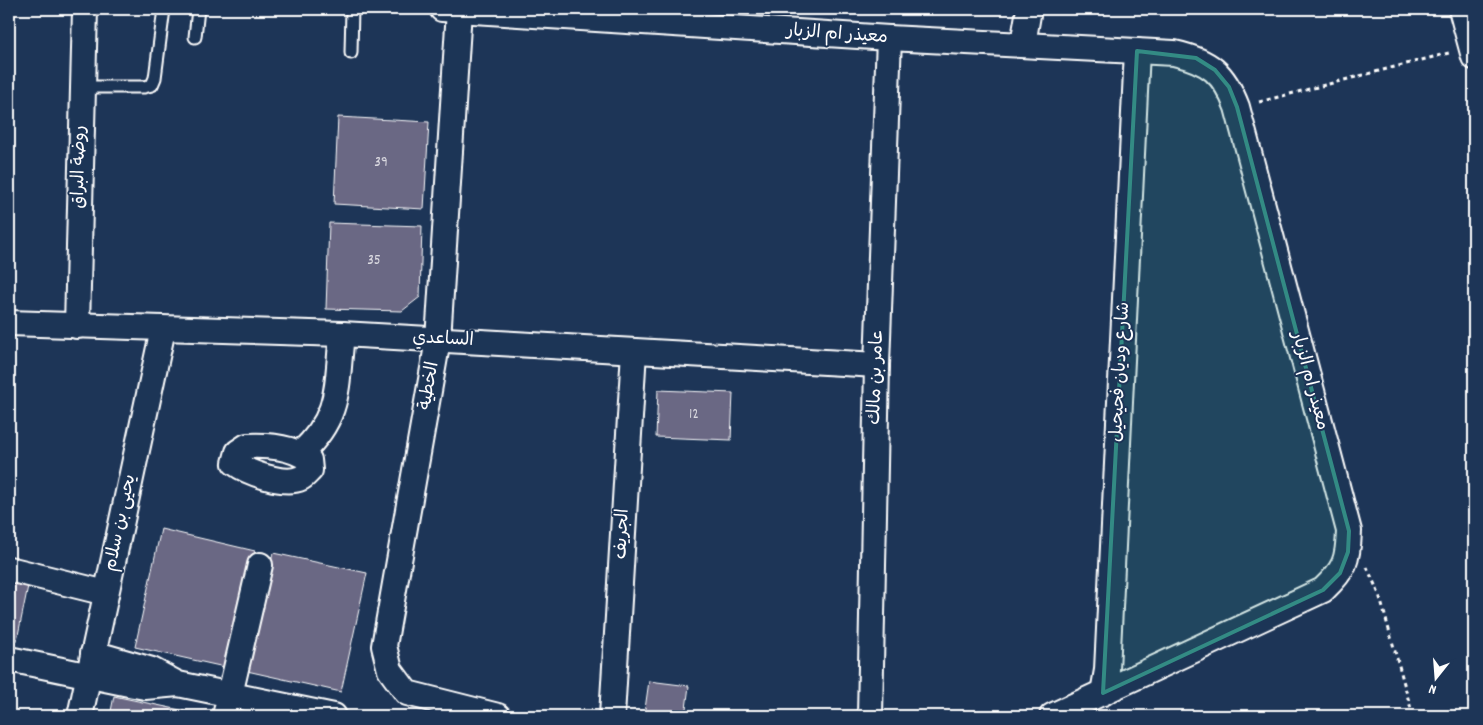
<svg xmlns="http://www.w3.org/2000/svg" width="1483" height="725" font-family="Dekko,'Playpen Sans Arabic',sans-serif">
	<rect width="100%" height="100%" fill="#1d3557"/>
	<filter id="ink" filterUnits="userSpaceOnUse"><feTurbulence type="fractalNoise" baseFrequency=".02" numOctaves="2"/><feDisplacementMap in="SourceGraphic" scale="10" xChannelSelector="R" yChannelSelector="G"/><feConvolveMatrix kernelMatrix="1 2 1 2 8 2 1 2 1" color-interpolation-filters="sRGB"/></filter>
	<g filter="url(#ink)">
		<!-- building -->
		<g fill="#6b6784" stroke="#fff">
			<polygon points="338,117 429,122 424,209 334,204"/>
			<polygon points="329,223 422,226 420,297 402,311 326,309"/>
			<polygon points="658,390 733,393 731,440 656,437"/>
			<polygon points="161,529 255,551 229,668 135,647"/>
			<polygon points="273,553 367,573 341,692 247,671"/>
			<polygon points="9,577 29,581 17,640 9,639"/>
			<polygon points="649,681 689,686 685,716 644,716"/>
			<polygon points="114,696 209,716 110,716"/>
		</g>
		<g fill="none" stroke-linecap="round" stroke-linejoin="round">
			<!-- service casing -->
			<g stroke="#fff" stroke-width="15">
				<g id="service">
					<polyline points="195,37 198,9"/>
					<polyline points="351,53 352,9"/>
					<polyline points="82,87 144,87 152,85 155,78 164,9"/>
				</g>
			</g>
			<!-- minor casing -->
			<g stroke="#fff" stroke-width="28">
				<g id="minor">
					<path d="M442,9L889,38L1174,53C1210,61 1224,73 1237,107L1349,531C1348,561 1345,569 1323,590L1052,716"/>
					<polyline points="1461,9 1474,57"/>
					<polyline points="459,10 438,340 384,646 390,670 407,693 498,716"/>
					<polyline points="1023,44 1029,9"/>
					<polyline points="9,323 342,334 877,365"/>
					<polyline points="77,326 85,9"/>
					<path d="M247,446C267,445 294,447 309,460L310,470C307,473 304,477 301,478C285,486 248,473 235,463L238,452Z"/>
					<path d="M301,453C342,415 336,386 342,334"/>
					<polyline points="9,569 106,593"/>
					<polyline points="93,653 152,670 178,684 334,716"/>
					<polyline points="9,659 129,684 145,687 178,684"/>
					<polyline points="1103,693 1107,670 1137,51"/>
					<polyline points="80,716 163,329"/>
					<polyline points="225,716 260,565"/>
					<polyline points="612,716 634,351"/>
					<polyline points="870,716 877,365 889,38"/>
				</g>
			</g>
			<!-- path -->
			<g stroke="#fff" stroke-width="3" stroke-dasharray="4 4" stroke-linecap="butt">
				<polyline points="1259,102 1449,53"/>
				<polyline points="1367,567 1379,594 1413,716"/>
			</g>
			<!-- service -->
			<use href="#service" stroke="#1d3557" stroke-width="11"/>
			<!-- minor -->
			<use href="#minor" stroke="#1d3557" stroke-width="24"/>
		</g>
	</g>
	<!-- marked area -->
	<path fill="#338b84" fill-opacity="0.2" stroke="#338b84" stroke-width="4" stroke-linejoin="round" d="M1137,51L1196,58L1215,70L1229,87L1237,107L1349,531L1348,552L1340,573L1323,590L1103,693Z"/>
	<g text-anchor="middle" dominant-baseline="central" stroke-width="4" stroke-linejoin="round" paint-order="stroke">
		<!-- number labels -->
		<g font-size="15" fill="#dad9e0">
			<text x="381" y="163">39</text>
			<text x="374" y="261">35</text>
			<text x="694" y="415">12</text>
		</g>
		<!-- street labels -->
		<g font-size="18" fill="#fff" stroke="#1d3557">
			<text transform="translate(837 35) rotate(4)">معيذر ام الزبار</text>
			<text transform="translate(80 167) rotate(-89)">روضة البراق</text>
			<text transform="translate(443 340) rotate(3)">الساعدي</text>
			<text transform="translate(1121 372) rotate(-87)">شارع وديان فحيحيل</text>
			<text transform="translate(877 377) rotate(-88)">عامر بن مالك</text>
			<text transform="translate(1309 381) rotate(75)">معيذر ام الزبار</text>
			<text transform="translate(430 386) rotate(-80)">الخطية</text>
			<text transform="translate(121 523) rotate(-78)">يحيى بن سلام</text>
			<text transform="translate(623 534) rotate(-87)">الجريف</text>
		</g>
	</g>
	<!-- margin -->
	<rect width="1483" height="725" fill="none" stroke="#1d3557" stroke-width="30"/>
	<rect x="15" y="15" width="1453" height="695" fill="none" stroke="#fff" stroke-width="2" filter="url(#ink)"/>
	<!-- north arrow -->
	<g transform="translate(1436 678) rotate(197)" stroke="#1d3557" stroke-width="4" paint-order="stroke">
	<path d="M0-4L9 19L0 12L-9 19Z" fill="#ffffff"/>
	<text y="-8" font-size="14" font-weight="bold" text-anchor="middle" fill="#ffffff">N</text>
	</g>
</svg>
